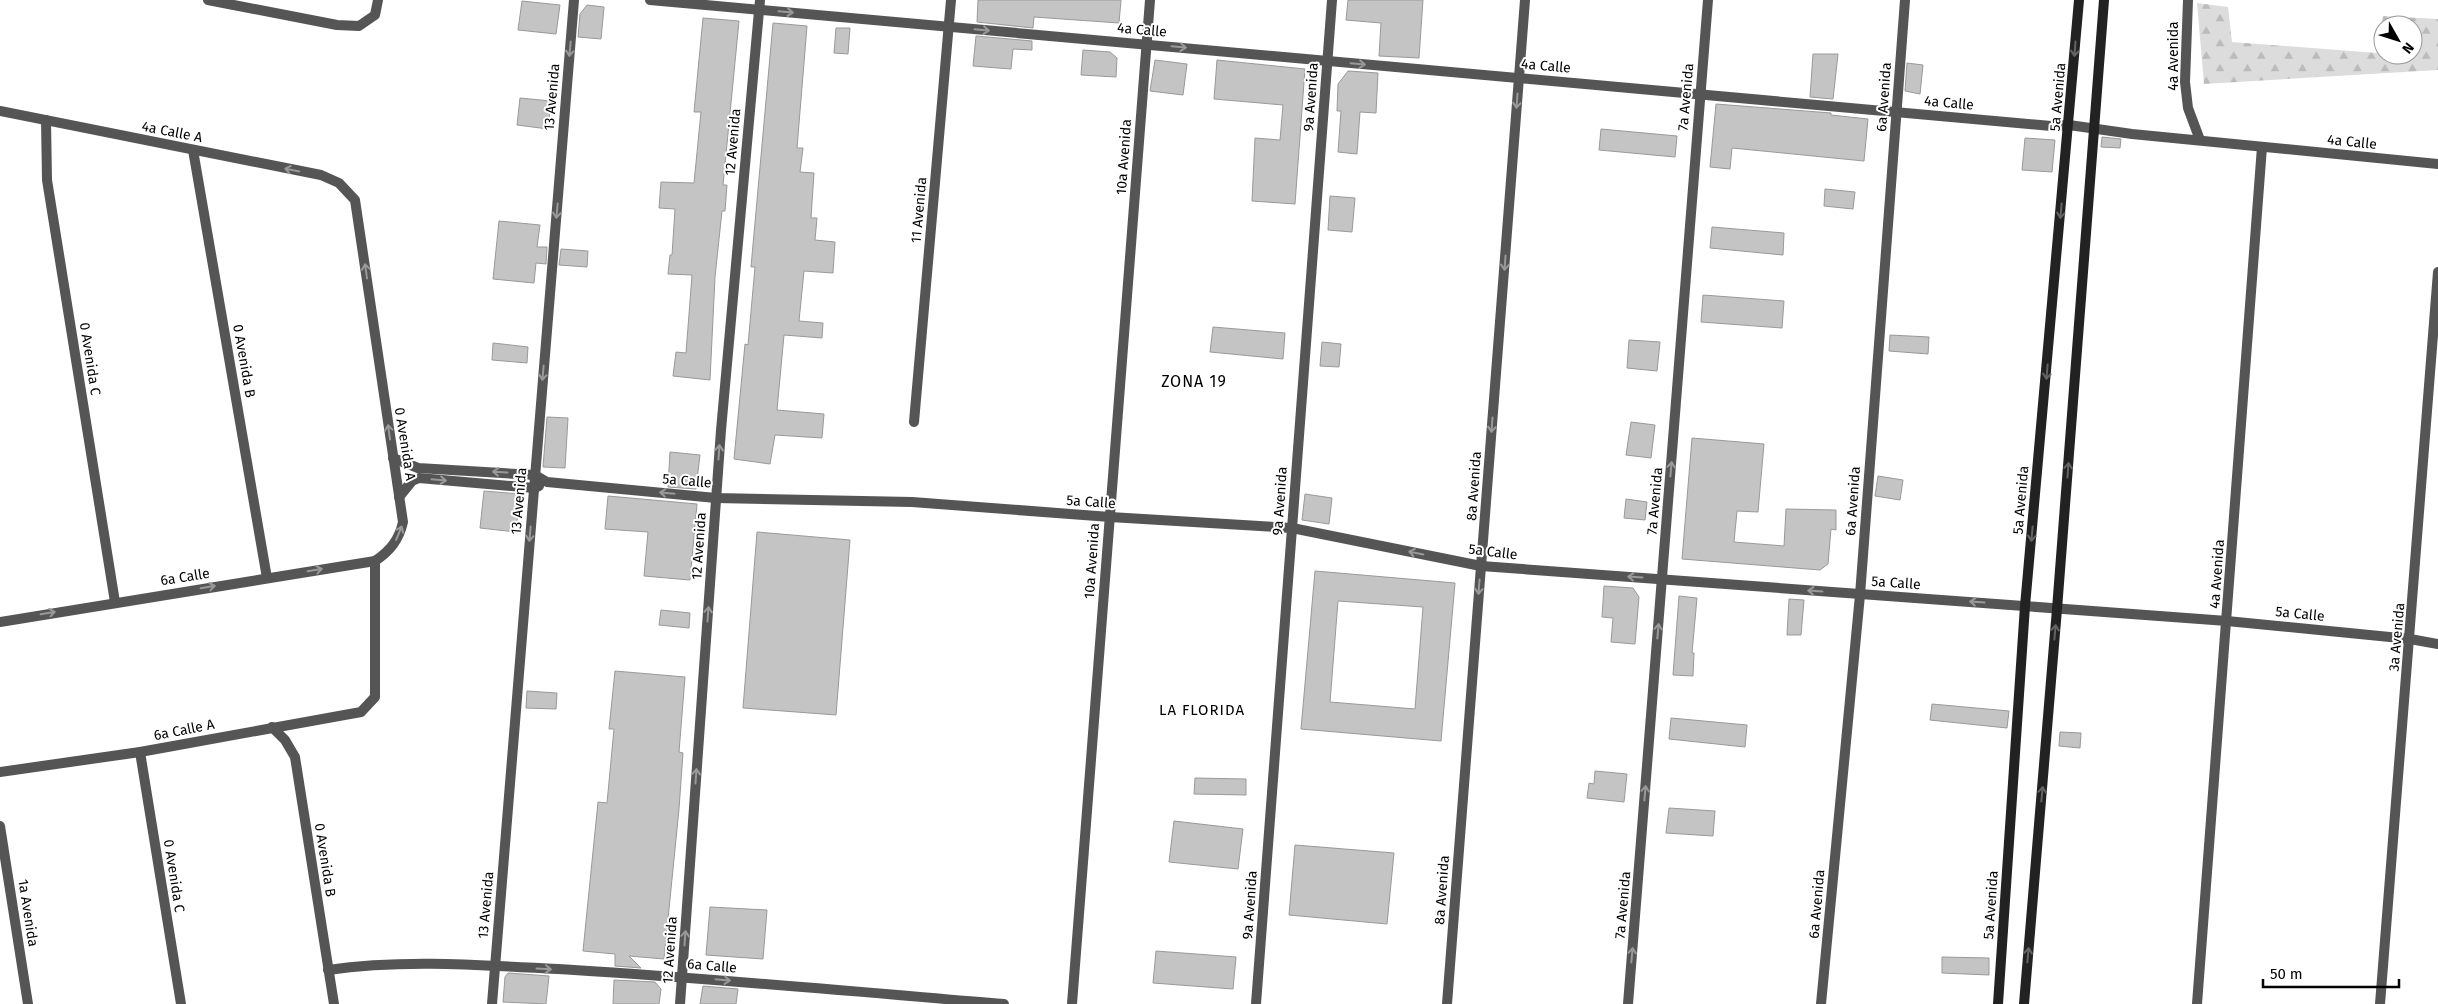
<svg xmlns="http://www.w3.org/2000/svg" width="2438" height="1004" font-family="'Fira Sans',sans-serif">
	<defs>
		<pattern id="forest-firs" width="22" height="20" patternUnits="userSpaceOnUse" patternTransform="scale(1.25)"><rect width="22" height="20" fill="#dcdcdc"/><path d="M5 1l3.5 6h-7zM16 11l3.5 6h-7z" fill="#bbb"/></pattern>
	</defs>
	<rect width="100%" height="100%" fill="#fff"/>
	<!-- forest -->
	<path fill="url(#forest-firs)" fill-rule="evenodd" d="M2197,3L2228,7L2232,42L2377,53L2383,16L2438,19V70L2204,84ZM2383,25H2413V55H2383Z"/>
	<!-- building -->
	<g fill="#c4c4c4" stroke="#999" fill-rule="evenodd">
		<polygon points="978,0 1121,0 1119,23 1034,17 1033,28 977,22"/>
		<polygon points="1348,0 1423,0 1419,58 1379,56 1381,23 1346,20"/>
		<polygon points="522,1 560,5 556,34 518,30"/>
		<polygon points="587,5 604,7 601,39 578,37 580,14"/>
		<polygon points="703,18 739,21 723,185 727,185 725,211 722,211 715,277 710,380 673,376 676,352 686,353 692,275 668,274 670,255 672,255 675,209 659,208 661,182 694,183 701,112 694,112"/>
		<polygon points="773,23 807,26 797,148 803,148 800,172 814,173 811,218 817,218 815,240 835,242 833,273 804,271 799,321 823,323 822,338 784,335 777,410 824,414 822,438 775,435 770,464 734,459 745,344 748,345 755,267 751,267"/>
		<polygon points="836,28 850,28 848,54 834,53"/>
		<polygon points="976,36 1032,41 1032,50 1013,49 1011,69 973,66"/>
		<polygon points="1083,50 1110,52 1117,58 1116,77 1081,75"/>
		<polygon points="1813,54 1838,54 1833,99 1810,97"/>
		<polygon points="1155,60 1187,64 1183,95 1150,91"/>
		<polygon points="1217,60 1305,69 1295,204 1252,201 1255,138 1280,140 1283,105 1214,99"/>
		<polygon points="1907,63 1923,65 1920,94 1905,91"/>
		<polygon points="1348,71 1378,73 1376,113 1360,112 1357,154 1338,152 1341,111 1337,111 1338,84"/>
		<polygon points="520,98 551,101 548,129 517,125"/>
		<polygon points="1716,104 1831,113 1831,115 1868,119 1864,161 1732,148 1730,169 1710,167"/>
		<polygon points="1601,129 1677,136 1675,157 1599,150"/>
		<polygon points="2102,137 2121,139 2120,148 2101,147"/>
		<polygon points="2025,138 2055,140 2052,172 2022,170"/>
		<polygon points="1825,189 1855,192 1853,209 1824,206"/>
		<polygon points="1330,196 1355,198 1352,232 1328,230"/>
		<polygon points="499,221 540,225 537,247 547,247 546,264 536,263 534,283 493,279"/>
		<polygon points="1712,227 1784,233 1783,255 1710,248"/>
		<polygon points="561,249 588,251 587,267 559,265"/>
		<polygon points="1703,295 1784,301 1782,328 1701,322"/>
		<polygon points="1213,327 1285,333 1283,359 1210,352"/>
		<polygon points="1890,335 1929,337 1928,354 1889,351"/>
		<polygon points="1629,340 1660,342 1657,371 1627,368"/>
		<polygon points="1322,342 1341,344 1339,367 1320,366"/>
		<polygon points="493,343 528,347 527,363 492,360"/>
		<polygon points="547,417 568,418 565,468 543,467"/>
		<polygon points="1631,422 1655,425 1651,458 1626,455"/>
		<polygon points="1692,438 1764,444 1758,512 1737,511 1734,542 1784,546 1786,509 1836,510 1836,530 1831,529 1828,564 1820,570 1682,559"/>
		<polygon points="670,452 700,455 696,489 668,487"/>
		<polygon points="1878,476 1903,480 1900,500 1875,496"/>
		<polygon points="484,491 520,494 516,532 480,528"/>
		<polygon points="1305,494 1332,498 1329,524 1302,520"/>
		<polygon points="608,496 697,504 690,580 644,576 648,532 605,529"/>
		<polygon points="1626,499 1647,502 1645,520 1624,518"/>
		<polygon points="757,532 850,540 836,715 743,708"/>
		<path d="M1315,571L1455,583L1441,741L1301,729ZM1338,601L1423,607L1415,709L1330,702Z"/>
		<polygon points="1604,586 1633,588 1639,597 1635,644 1611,642 1613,618 1602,617"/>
		<polygon points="1679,596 1697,598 1692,653 1694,653 1693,676 1673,675"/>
		<polygon points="1789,599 1804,600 1801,635 1787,635"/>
		<polygon points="661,610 690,613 689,628 659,625"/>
		<polygon points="615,671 685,677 679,752 683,753 679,809 664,959 629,956 641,968 615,966 615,954 583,951 598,802 607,803 614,729 609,729"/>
		<polygon points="527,691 557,693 556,709 526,708"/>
		<polygon points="1932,704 2009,711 2007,728 1930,720"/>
		<polygon points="1671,718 1747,725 1745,747 1669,739"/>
		<polygon points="2060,732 2081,733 2080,748 2059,746"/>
		<polygon points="1595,771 1627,774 1624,802 1587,798 1589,783 1594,784"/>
		<polygon points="1195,778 1246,779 1246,795 1194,794"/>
		<polygon points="1669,808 1715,811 1713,836 1666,833"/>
		<polygon points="1174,821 1243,829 1238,869 1169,862"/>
		<polygon points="1295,845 1394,853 1387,924 1289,915"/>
		<polygon points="710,907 767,910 763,959 706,955"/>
		<polygon points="1156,951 1236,957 1233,989 1153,983"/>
		<polygon points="1942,957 1989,958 1989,975 1942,973"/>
		<polygon points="508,973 549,976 546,1004 503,1002 505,977"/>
		<polygon points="614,980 655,982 661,989 659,1004 613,1004"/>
		<polygon points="703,986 738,989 736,1004 700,1004"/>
	</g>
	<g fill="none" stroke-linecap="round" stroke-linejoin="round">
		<!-- street -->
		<g stroke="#555" stroke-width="10">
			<polyline points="208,0 337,25 359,26 375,15 378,0"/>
			<polyline points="650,0 2051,126 2069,125 2132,134 2438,164"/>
			<polyline points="2188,0 2185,82 2188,108 2200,140"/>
			<path d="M0,111L321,175L339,183L355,200L403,522C399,540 390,551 375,561L0,622"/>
			<polyline points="46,120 47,180 115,602"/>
			<polyline points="193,150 267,578"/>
			<polyline points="914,422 951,0"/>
			<polyline points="393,458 418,468 535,475 547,482 716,498 912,502 1110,517 1292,528 1481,566 2227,621 2410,639 2438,644"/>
			<polyline points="399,497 412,481 419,478 534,488 539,486"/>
			<polyline points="272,727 285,740 295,757 334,1004"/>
			<polyline points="140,752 181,1004"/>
			<polyline points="0,772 140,752 361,712 375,697 375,561"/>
			<polyline points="0,826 28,1004"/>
			<path d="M328,970C408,958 493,966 574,970C717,979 861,992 1004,1004"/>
			<polyline points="492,1004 574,0"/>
			<polyline points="680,1004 721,430 760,0"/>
			<polyline points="1072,1004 1150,0"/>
			<polyline points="1256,1004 1332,0"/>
			<polyline points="1447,1004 1525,0"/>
			<polyline points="1628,1004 1708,0"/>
			<polyline points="1821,1004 1860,595 1905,0"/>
			<polyline points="2197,1004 2262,147"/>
			<polyline points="2380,1004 2438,272"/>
		</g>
		<!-- secondary -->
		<g stroke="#222" stroke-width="10">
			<polyline points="1998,1004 2025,606 2079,0"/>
			<polyline points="2024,1004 2057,609 2104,0"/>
		</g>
	</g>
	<!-- one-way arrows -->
	<defs><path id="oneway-shaft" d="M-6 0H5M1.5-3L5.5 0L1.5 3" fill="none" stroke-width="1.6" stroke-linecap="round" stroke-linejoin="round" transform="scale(1.25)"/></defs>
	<g stroke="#999">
		<use href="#oneway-shaft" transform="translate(786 12) rotate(5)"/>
		<use href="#oneway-shaft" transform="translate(982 30) rotate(5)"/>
		<use href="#oneway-shaft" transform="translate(1179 47) rotate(5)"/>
		<use href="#oneway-shaft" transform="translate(570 49) rotate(95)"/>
		<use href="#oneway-shaft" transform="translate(1358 64) rotate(5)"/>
		<use href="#oneway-shaft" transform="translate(1517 101) rotate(94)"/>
		<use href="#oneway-shaft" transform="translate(292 170) rotate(-169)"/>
		<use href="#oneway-shaft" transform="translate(557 211) rotate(95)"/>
		<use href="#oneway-shaft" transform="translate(1505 263) rotate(94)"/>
		<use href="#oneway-shaft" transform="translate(366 271) rotate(-98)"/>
		<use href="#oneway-shaft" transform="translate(543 373) rotate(95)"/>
		<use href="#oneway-shaft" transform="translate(1492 425) rotate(94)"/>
		<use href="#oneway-shaft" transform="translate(389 432) rotate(-98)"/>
		<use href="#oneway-shaft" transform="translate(719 452) rotate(-86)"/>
		<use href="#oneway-shaft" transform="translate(1671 469) rotate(-85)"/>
		<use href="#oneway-shaft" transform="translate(500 472) rotate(-177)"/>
		<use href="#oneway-shaft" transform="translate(439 480) rotate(5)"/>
		<use href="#oneway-shaft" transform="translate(667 493) rotate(-175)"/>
		<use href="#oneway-shaft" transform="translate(399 533) rotate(-67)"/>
		<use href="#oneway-shaft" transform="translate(530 534) rotate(95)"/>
		<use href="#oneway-shaft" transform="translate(1416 553) rotate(-169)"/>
		<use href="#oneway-shaft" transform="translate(315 570) rotate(-9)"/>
		<use href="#oneway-shaft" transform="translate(1635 577) rotate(-176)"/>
		<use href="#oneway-shaft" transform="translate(208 587) rotate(-9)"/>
		<use href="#oneway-shaft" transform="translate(1479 587) rotate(94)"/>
		<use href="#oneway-shaft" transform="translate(1815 591) rotate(-176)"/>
		<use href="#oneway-shaft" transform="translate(1977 602) rotate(-176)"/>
		<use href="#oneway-shaft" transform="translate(48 613) rotate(-10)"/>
		<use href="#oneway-shaft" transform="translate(708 614) rotate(-86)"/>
		<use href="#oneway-shaft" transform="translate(1658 631) rotate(-85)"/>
		<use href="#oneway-shaft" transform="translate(696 776) rotate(-86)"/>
		<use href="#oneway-shaft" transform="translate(1645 793) rotate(-85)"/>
		<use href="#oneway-shaft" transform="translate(685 938) rotate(-86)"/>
		<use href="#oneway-shaft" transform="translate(1632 955) rotate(-85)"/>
		<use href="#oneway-shaft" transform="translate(544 969) rotate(3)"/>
		<use href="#oneway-shaft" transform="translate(723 980) rotate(5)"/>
	</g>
	<g stroke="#646464">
		<use href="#oneway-shaft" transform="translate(2075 49) rotate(94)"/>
		<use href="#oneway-shaft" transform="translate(2061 211) rotate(95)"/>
		<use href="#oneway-shaft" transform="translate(2047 372) rotate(95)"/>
		<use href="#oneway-shaft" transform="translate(2068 470) rotate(-86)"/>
		<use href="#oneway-shaft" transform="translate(2032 534) rotate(95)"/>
		<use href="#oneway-shaft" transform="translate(2055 632) rotate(-85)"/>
		<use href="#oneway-shaft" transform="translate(2042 794) rotate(-85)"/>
		<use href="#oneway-shaft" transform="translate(2028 955) rotate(-85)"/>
	</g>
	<g text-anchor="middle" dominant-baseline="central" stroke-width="4" stroke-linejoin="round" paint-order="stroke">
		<!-- street labels -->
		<g font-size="14" fill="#000" stroke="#fff">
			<text transform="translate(1142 30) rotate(5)">4a Calle</text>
			<text transform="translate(2173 56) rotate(-90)">4a Avenida</text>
			<text transform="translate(1546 66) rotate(5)">4a Calle</text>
			<text transform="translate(552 97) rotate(-85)">13 Avenida</text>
			<text transform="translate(1311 97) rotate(-86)">9a Avenida</text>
			<text transform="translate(1686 97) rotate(-85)">7a Avenida</text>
			<text transform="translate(1884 97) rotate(-86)">6a Avenida</text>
			<text transform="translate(2058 97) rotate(-85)">5a Avenida</text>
			<text transform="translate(1949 103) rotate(5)">4a Calle</text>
			<text transform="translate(172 132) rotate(11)">4a Calle A</text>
			<text transform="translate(733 142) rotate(-85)">12 Avenida</text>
			<text transform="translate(2352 142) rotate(6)">4a Calle</text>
			<text transform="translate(1124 157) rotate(-86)">10a Avenida</text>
			<text transform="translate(919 210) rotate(-85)">11 Avenida</text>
			<text transform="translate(90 359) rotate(81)">0 Avenida C</text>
			<text transform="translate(244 361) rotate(80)">0 Avenida B</text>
			<text transform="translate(405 444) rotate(81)">0 Avenida A</text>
			<text transform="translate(687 481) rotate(5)">5a Calle</text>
			<text transform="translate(1474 486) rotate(-86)">8a Avenida</text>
			<text transform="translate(2021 500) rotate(-85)">5a Avenida</text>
			<text transform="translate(519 501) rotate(-85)">13 Avenida</text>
			<text transform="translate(1280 501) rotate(-86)">9a Avenida</text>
			<text transform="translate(1655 501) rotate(-85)">7a Avenida</text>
			<text transform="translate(1853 501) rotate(-86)">6a Avenida</text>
			<text transform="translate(1091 502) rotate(4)">5a Calle</text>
			<text transform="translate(699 546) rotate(-86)">12 Avenida</text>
			<text transform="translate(1493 552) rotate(7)">5a Calle</text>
			<text transform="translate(1092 561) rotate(-86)">10a Avenida</text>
			<text transform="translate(2217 574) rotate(-86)">4a Avenida</text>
			<text transform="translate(185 577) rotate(-9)">6a Calle</text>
			<text transform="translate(1896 583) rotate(4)">5a Calle</text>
			<text transform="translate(2300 614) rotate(6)">5a Calle</text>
			<text transform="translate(2397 637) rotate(-85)">3a Avenida</text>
			<text transform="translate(184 730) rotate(-11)">6a Calle A</text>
			<text transform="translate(325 860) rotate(81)">0 Avenida B</text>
			<text transform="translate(174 876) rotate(81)">0 Avenida C</text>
			<text transform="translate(1442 890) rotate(-86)">8a Avenida</text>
			<text transform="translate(1817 904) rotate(-85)">6a Avenida</text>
			<text transform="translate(486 905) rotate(-85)">13 Avenida</text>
			<text transform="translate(1250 905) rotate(-86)">9a Avenida</text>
			<text transform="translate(1623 905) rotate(-85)">7a Avenida</text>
			<text transform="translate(1991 905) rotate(-86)">5a Avenida</text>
			<text transform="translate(28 913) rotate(81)">1a Avenida</text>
			<text transform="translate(670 950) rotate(-86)">12 Avenida</text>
			<text transform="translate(712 966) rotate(5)">6a Calle</text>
		</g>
		<!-- neighbourhood labels -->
		<g font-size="15" letter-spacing="1" fill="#000" stroke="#fff">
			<text x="1202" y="710">LA FLORIDA</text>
		</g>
		<!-- quarter labels -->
		<g font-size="16" letter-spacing="1" fill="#000" stroke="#fff">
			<text x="1194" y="381">ZONA 19</text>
		</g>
	</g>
	<!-- north arrow -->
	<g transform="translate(2398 40) rotate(129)"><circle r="24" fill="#ffffff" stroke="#999999"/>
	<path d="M0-4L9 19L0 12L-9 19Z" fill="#000000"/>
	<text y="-8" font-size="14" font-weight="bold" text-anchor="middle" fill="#000000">N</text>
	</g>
	<!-- scale -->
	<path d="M2263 979v8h136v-8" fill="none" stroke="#000000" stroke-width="2.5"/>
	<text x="2270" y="979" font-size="15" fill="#000000" stroke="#ffffff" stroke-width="4" paint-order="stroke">50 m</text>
</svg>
